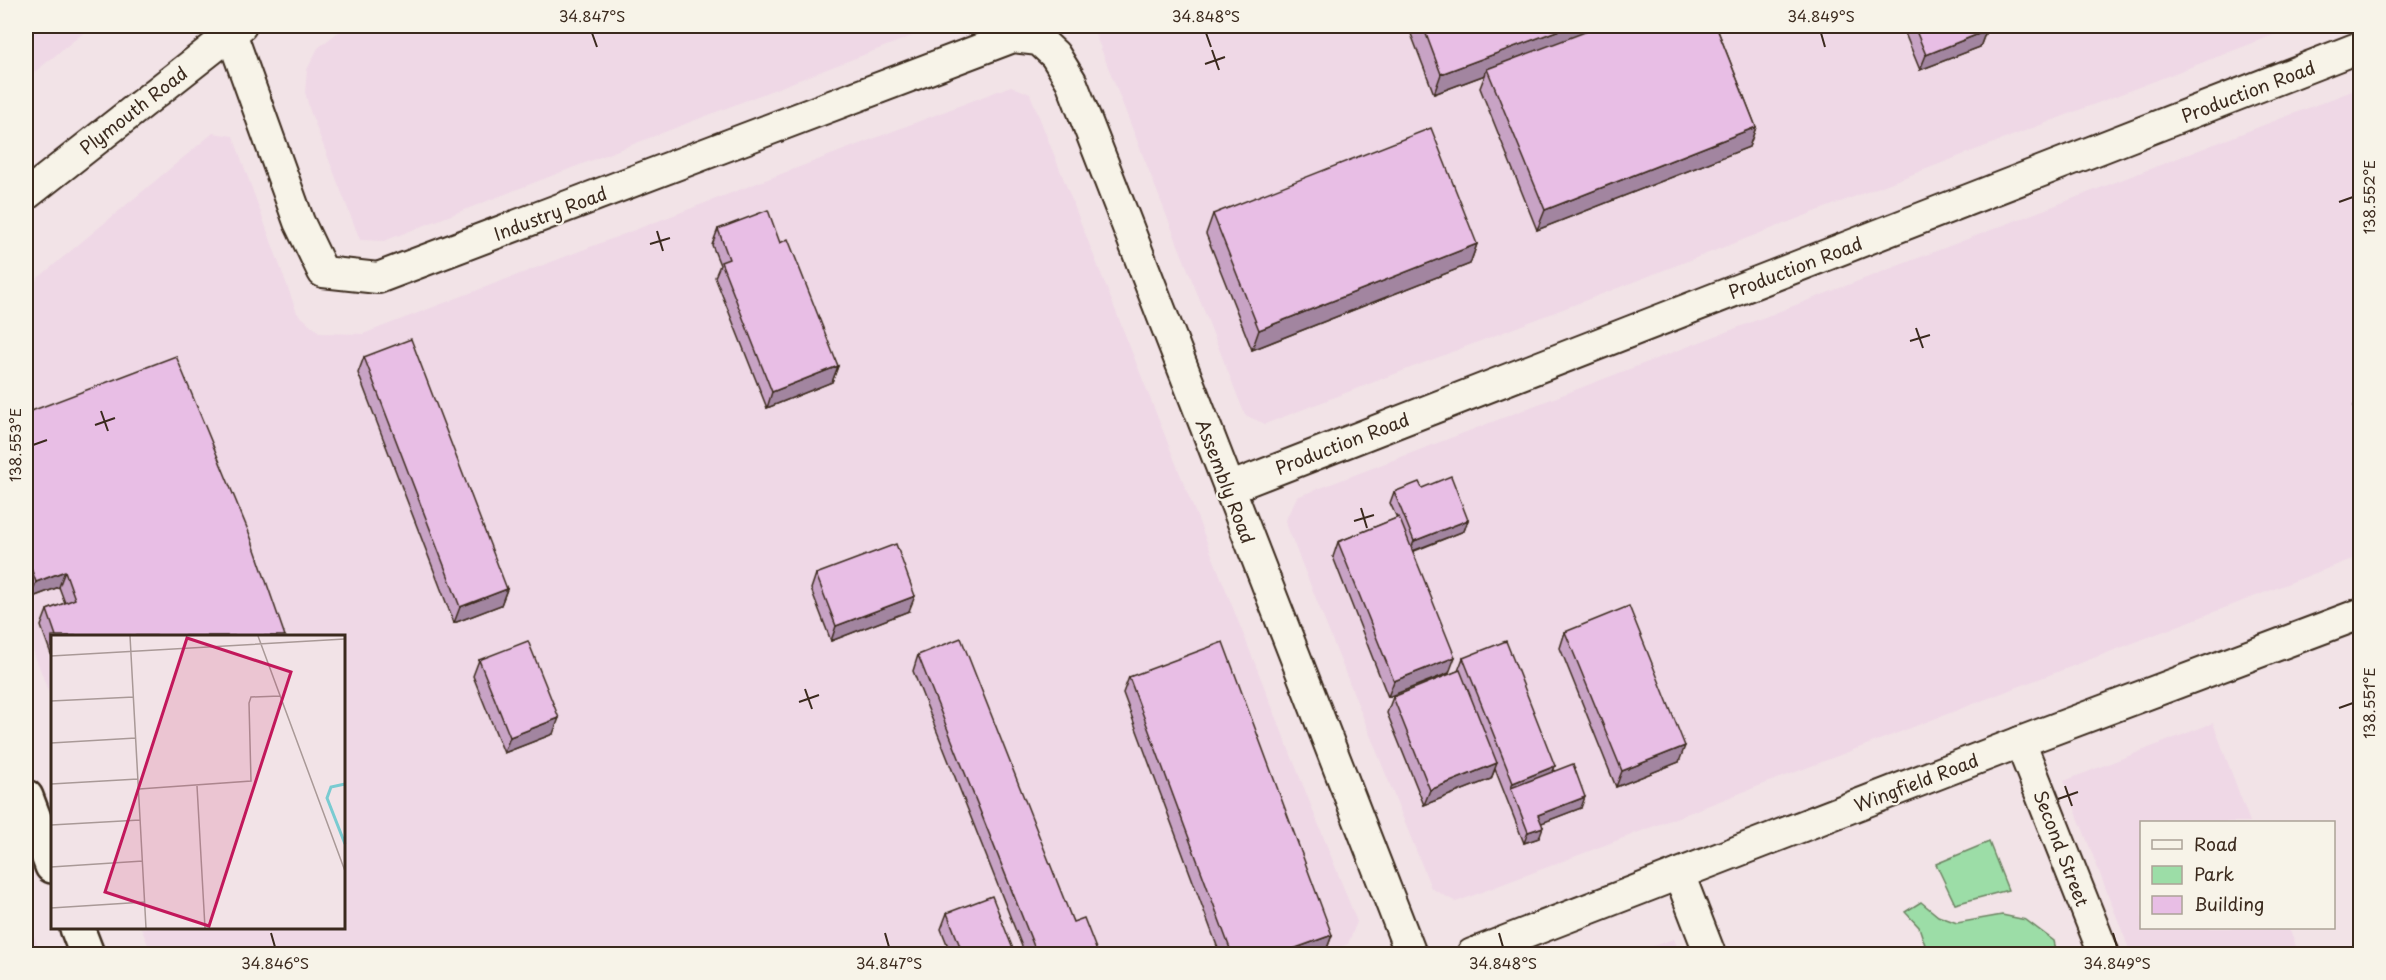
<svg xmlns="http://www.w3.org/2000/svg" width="2386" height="980" font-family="'Playpen Sans',sans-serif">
	<rect width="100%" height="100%" fill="#f2e3e7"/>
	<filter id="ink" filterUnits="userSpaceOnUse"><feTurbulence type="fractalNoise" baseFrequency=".0167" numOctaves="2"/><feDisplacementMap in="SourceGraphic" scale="12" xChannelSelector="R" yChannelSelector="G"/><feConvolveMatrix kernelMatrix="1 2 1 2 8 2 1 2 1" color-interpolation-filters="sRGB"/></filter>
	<g filter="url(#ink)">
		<!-- built -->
		<g fill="#efd8e6">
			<polygon points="26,26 92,26 26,79"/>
			<polygon points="346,26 938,26 384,241 360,240 310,111 305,92 307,70 318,48"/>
			<polygon points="1092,26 2297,26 1265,424 1245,415"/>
			<polygon points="1011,86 1030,94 1357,922 1348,944 1320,954 152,954 141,928 344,928 344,636 52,636 52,701 26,632 26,288 213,133 233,136 297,313 320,333 363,334"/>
			<polygon points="2360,88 2360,556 1456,902 1431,888 1285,521 1297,497"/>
			<polygon points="2213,723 2250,822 2142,822 2142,928 2289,928 2299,954 2131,954 2064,781"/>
			<polygon points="26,916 41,954 26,954"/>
			<polygon points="1674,939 1680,954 1629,954"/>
		</g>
		<!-- green -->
		<g fill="#9cdda7" stroke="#6c8462" stroke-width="1.5">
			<polygon points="1989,842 2008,890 1955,904 1936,864"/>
			<polygon points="1921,902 1938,916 1957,923 2002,915 2026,920 2054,941 2057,954 1928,954 1919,927 1905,912"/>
		</g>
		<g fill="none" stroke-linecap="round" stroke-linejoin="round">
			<!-- minor casing -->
			<g stroke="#3b2a1e" stroke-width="34">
				<g id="minor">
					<polyline points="231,33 299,222 323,272 378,278 1013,37 1039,40 1055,55 1071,81 1411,954"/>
					<polyline points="26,195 241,26"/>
					<polyline points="1229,488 2360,47"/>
					<polyline points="2020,742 2104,954"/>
					<polyline points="1679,874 1710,954"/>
					<polyline points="1472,954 2020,742 2360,614"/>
				</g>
			</g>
			<!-- tertiary casing -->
			<g stroke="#3b2a1e" stroke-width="38">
				<g id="tertiary">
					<polyline points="26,797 52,866"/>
					<polyline points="77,928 87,954"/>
				</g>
			</g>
			<!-- minor -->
			<use href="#minor" stroke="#f7f3e8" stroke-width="30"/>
			<!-- tertiary -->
			<use href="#tertiary" stroke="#f7f3e8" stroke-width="33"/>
		</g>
		<!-- wall -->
		<g fill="#c8a3c5" stroke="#3b2a1e" stroke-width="1.5">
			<polygon points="1408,26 1716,26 1756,127 1749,147 1537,230 1480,88 1485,75 1434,94"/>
			<polygon points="1902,26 1984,26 1986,31 1980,47 1920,70"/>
			<polygon points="1213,214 1477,244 1470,264 1252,350 1206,234"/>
			<polygon points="718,229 780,243 838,366 832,382 767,408 715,277 720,265 712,245"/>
			<polygon points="364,357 507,589 501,605 454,623 358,373"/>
			<polygon points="2360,390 2361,390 2361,423 2354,406"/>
			<polygon points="26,413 285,636 52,636 52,657 41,626 47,610 65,603 59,587 30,598 26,585"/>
			<polygon points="1422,488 1468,520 1464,531 1412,552 1449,673 1388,697 1333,557 1338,542 1397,518 1390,503 1394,492"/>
			<polygon points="816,574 909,611 831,641 811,589"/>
			<polygon points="1565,632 1679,762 1616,787 1560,648"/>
			<polygon points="918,655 1073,922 1098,954 1025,954 913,671"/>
			<polygon points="1463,658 1555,766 1553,772 1581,808 1541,823 1539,838 1524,843 1495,769 1491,779 1424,805 1387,713 1393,697 1458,671"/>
			<polygon points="479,660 553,734 504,753 473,676"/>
			<polygon points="1129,677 1332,935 1326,951 1316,954 1220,954 1123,693"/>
			<polygon points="947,913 1015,954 951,954 941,929"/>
		</g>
		<!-- shaded-wall -->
		<g fill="#a285a0" stroke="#3b2a1e" stroke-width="1.5">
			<polygon points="1570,26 1615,26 1487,69 1485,75 1434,94 1441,74"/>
			<polygon points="1986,31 1980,47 1920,70 1926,55"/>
			<polygon points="1756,127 1749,147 1537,230 1545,210"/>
			<polygon points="1477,244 1470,264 1252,350 1259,330"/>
			<polygon points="838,366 832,382 767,408 772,392"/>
			<polygon points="1468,520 1464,531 1410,552 1414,541"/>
			<polygon points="65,571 59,587 30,598 36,582"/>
			<polygon points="507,589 501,605 454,623 460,607"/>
			<polygon points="915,596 909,611 831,641 836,626"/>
			<polygon points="1455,657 1449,673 1388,697 1394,681"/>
			<polygon points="559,718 553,734 504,753 510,737"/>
			<polygon points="1685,746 1679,762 1616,787 1622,771"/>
			<polygon points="1497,763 1491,779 1424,805 1430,790"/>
			<polygon points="1555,766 1549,782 1511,788 1513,783"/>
			<polygon points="1585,797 1581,808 1534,826 1538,815"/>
			<polygon points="1543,827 1539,838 1524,843 1528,832"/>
			<polygon points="1332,935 1326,951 1316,954 1279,954"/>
		</g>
		<!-- building -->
		<g fill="#e8bee5" stroke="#3b2a1e" stroke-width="1.5">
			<polygon points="1423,26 1570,26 1441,74"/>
			<polygon points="1601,26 1716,26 1756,127 1545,210 1487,69"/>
			<polygon points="1914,26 1984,26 1986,31 1926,55"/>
			<polygon points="1431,128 1477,244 1259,330 1213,214"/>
			<polygon points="768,210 780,243 788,239 838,366 772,392 721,262 729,259 718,229"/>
			<polygon points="411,339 507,589 460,607 364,357"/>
			<polygon points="176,356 250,535 285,636 56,636 47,610 75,599 65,571 36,582 26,554 26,413"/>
			<polygon points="1451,476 1468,520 1414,541 1394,492 1419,482 1422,488"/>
			<polygon points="1399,517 1455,657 1394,681 1338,542"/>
			<polygon points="896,544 915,596 836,626 816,574"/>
			<polygon points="1629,606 1685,746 1622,771 1565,632"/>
			<polygon points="961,638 1073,922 1084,918 1098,954 1037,954 918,655"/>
			<polygon points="528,641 559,718 510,737 479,660"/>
			<polygon points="1506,641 1555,766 1513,783 1463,658"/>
			<polygon points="1223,642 1332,935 1279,954 1232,954 1129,677"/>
			<polygon points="1460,670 1497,763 1430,790 1393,697"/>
			<polygon points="1573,764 1585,797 1538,815 1543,827 1528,832 1511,788"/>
			<polygon points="992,896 1015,954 963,954 947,913"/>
		</g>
	</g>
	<!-- ticks -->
	<path fill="none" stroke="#3b2a1e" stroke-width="2" d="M592,33L597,47M1206,33L1211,47M1821,33L1825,47M1212,50L1219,70M1205,64L1225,57M2339,202L2353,197M657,231L663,251M650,244L670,238M1916,328L1923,348M1910,341L1930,335M101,411L108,431M95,425L115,418M33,445L47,440M1361,508L1367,528M1354,521L1374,515M805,689L812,709M799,702L819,695M2339,708L2353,703M2065,786L2072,806M2058,799L2078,792M271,933L275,947M885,933L889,947M1499,933L1503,947M2113,933L2117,947"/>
	<g text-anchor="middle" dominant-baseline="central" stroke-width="4.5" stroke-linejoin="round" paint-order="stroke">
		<!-- street labels -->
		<g font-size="18" fill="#3b2a1e" stroke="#f7f3e8">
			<text transform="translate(2248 91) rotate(-21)">Production Road</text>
			<text transform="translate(133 110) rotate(-38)">Plymouth Road</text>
			<text transform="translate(550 213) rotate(-21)">Industry Road</text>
			<text transform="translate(1795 267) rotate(-21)">Production Road</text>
			<text transform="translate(1342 443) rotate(-21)">Production Road</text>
			<text transform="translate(1226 481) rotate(69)">Assembly Road</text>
			<text transform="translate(1916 782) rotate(-21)">Wingfield Road</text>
			<text transform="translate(2062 848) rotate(69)">Second Street</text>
		</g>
	</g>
	<!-- overview -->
	<g transform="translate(51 635)">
		<rect width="294" height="294" fill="#f2e3e7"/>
		<path fill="none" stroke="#7acbd1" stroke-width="3" d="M294,149L280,152L276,163L294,209"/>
		<path fill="none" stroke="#a99997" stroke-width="1.5" d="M79,1L95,293M207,1L294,236M0,21L294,4M0,66L83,62M0,108L85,103M0,149L87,144M146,151L154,293M88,154L200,146L198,68L200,62L229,61M0,190L89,185M0,232L92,226M0,273L94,267"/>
		<path fill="#c2185b" fill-opacity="0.15" stroke="#c2185b" stroke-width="3" d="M136,3L240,37L158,291L54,257Z"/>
		<rect width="294" height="294" fill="none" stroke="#3b2a1e" stroke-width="3"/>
	</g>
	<!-- margin -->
	<rect width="2386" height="980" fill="none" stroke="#f7f3e8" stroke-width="66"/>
	<!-- legend -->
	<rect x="2140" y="821" width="195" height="108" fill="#f7f3e8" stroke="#aca397" stroke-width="1.5"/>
	<rect x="2152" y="840" width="30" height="9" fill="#f7f3e8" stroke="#aca397" stroke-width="1.5"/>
	<text x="2194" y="851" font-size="18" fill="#3b2a1e">Road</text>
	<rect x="2152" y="866" width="30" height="18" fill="#9cdda7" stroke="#aca397" stroke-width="1.5"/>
	<text x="2194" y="881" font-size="18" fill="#3b2a1e">Park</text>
	<rect x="2152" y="896" width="30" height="18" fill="#e8bee5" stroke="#aca397" stroke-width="1.5"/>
	<text x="2194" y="911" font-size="18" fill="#3b2a1e">Building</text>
	<rect x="33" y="33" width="2320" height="914" fill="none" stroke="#3b2a1e" stroke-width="2"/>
	<g font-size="15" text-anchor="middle" fill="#3b2a1e">
		<text x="592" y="22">34.847°S</text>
		<text x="1206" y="22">34.848°S</text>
		<text x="1821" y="22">34.849°S</text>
		<text transform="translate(2370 197) rotate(-90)" y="5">138.552°E</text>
		<text transform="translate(16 445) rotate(-90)" y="5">138.553°E</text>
		<text transform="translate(2370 703) rotate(-90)" y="5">138.551°E</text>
		<text x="275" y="969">34.846°S</text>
		<text x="889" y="969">34.847°S</text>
		<text x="1503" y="969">34.848°S</text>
		<text x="2117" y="969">34.849°S</text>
	</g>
</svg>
